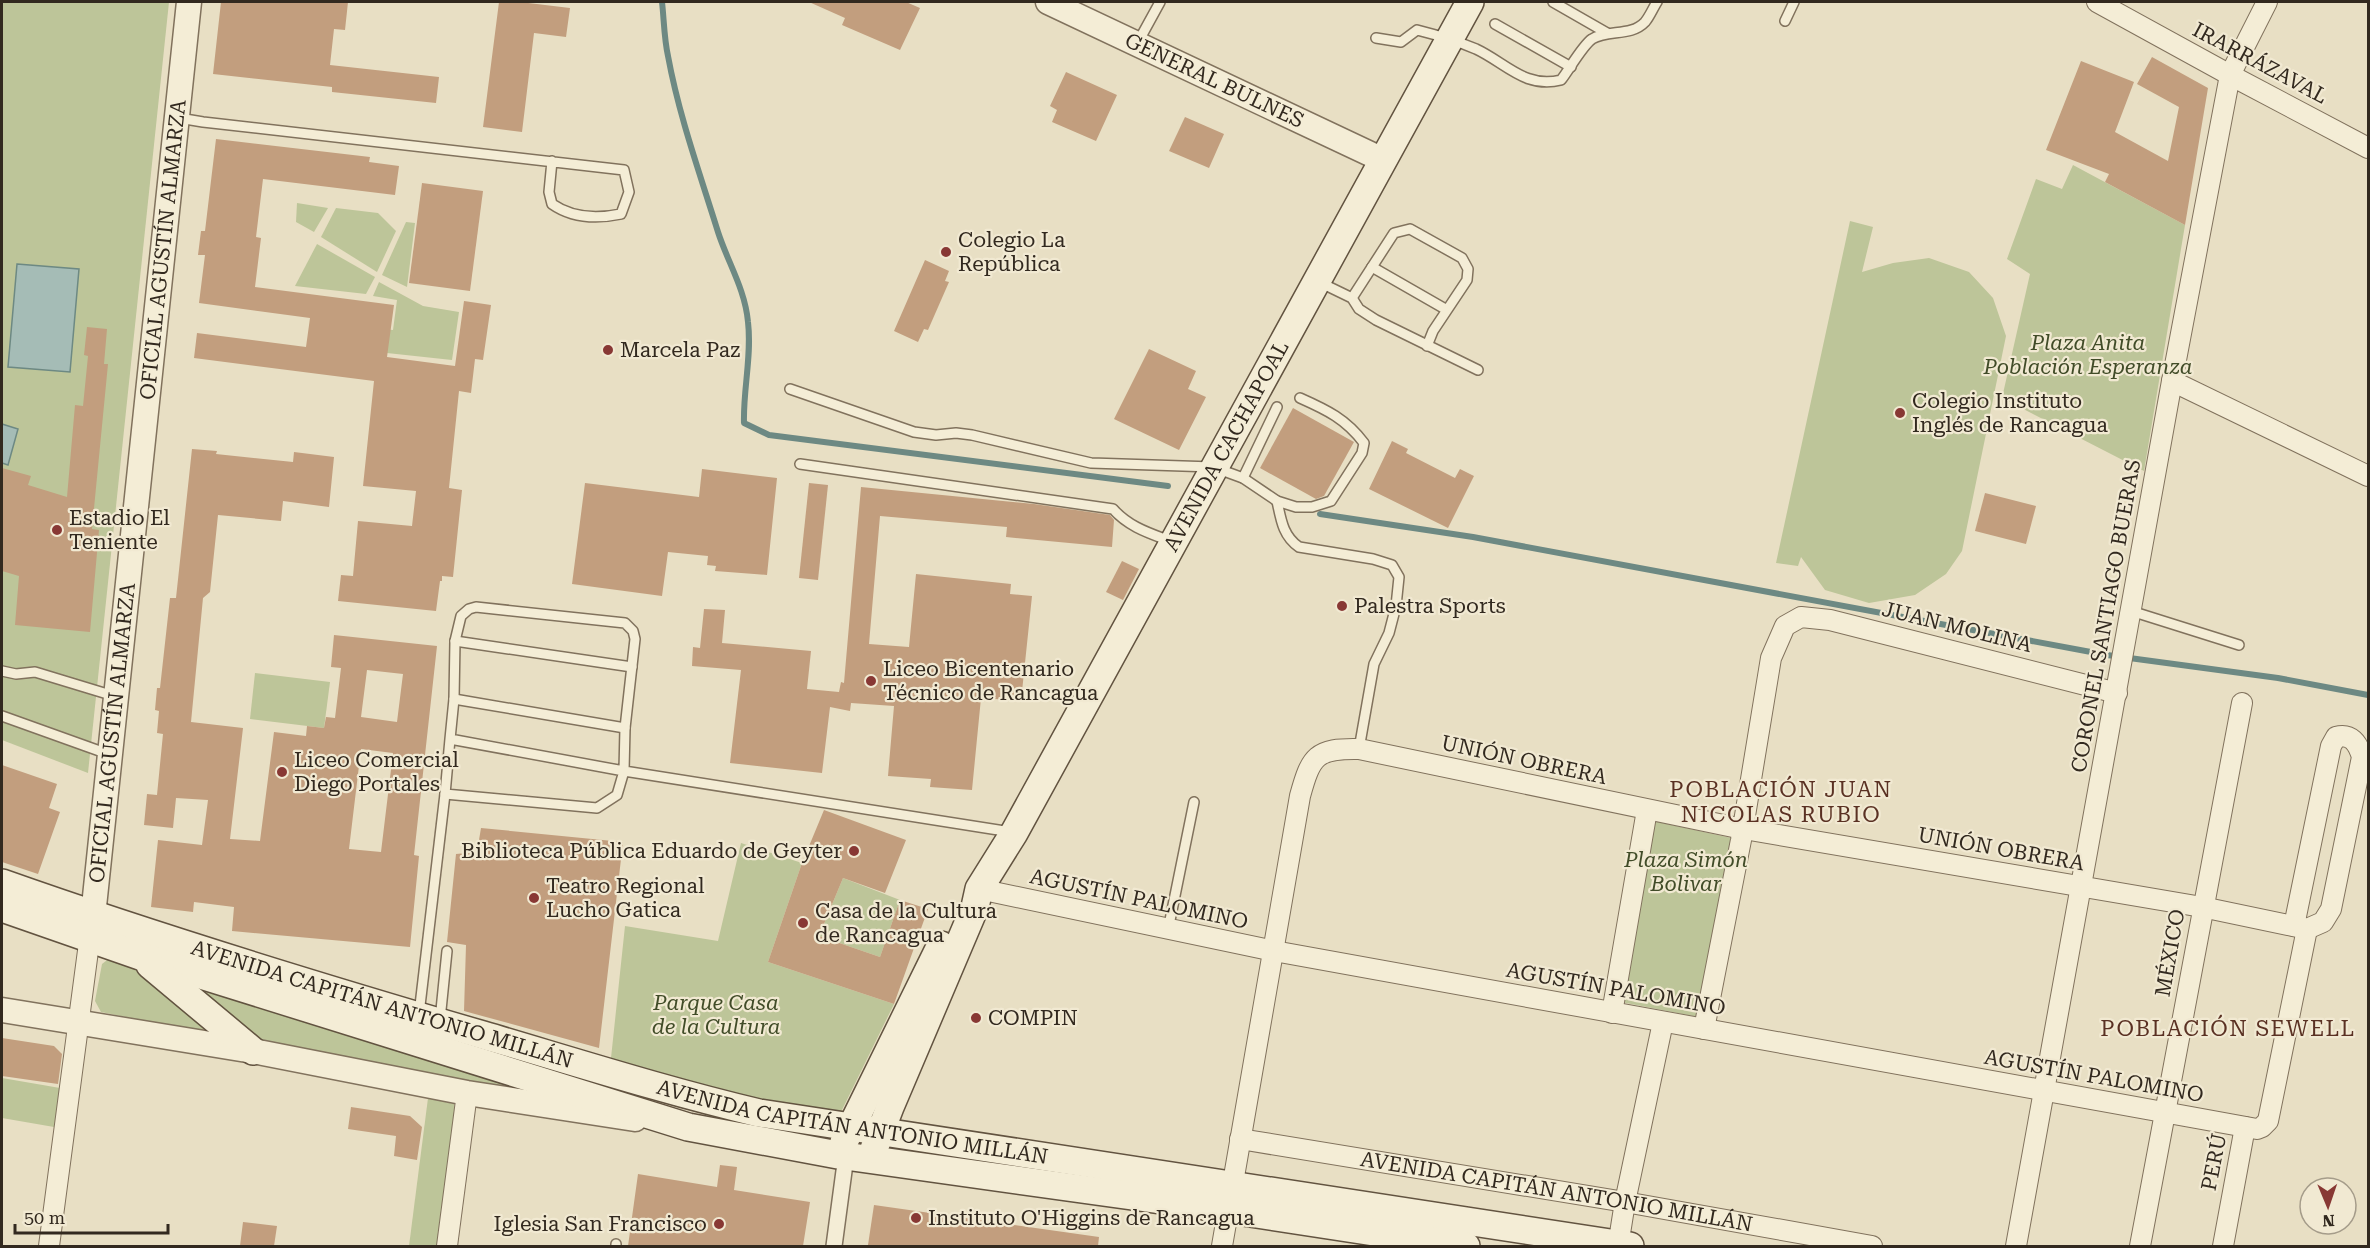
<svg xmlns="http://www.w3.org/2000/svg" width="2370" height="1248" font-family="'Roboto Serif',serif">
	<rect width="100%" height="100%" fill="#e8dfc4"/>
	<!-- green -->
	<g fill="#bdc599">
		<polygon points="2,2 169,2 88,773 2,740"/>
		<polygon points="2073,165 2185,225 2144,471 2002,398 2030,274 2007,259 2036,179 2062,189"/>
		<polygon points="297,203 328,208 314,232 296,222"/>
		<polygon points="336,208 378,213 396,231 377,272 321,237"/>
		<polygon points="1850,221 1873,227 1862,272 1893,263 1929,258 1969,272 1993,298 2006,336 1962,551 1946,574 1915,595 1869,603 1825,590 1801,557 1798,566 1776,563"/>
		<polygon points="406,222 415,223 407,287 382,275"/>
		<polygon points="317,244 375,277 366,294 295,286"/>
		<polygon points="379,282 423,306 459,312 452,360 359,350 362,327 393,330 397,300 373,296"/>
		<polygon points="255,673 330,682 324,728 250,719"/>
		<polygon points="1653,821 1736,839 1698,1017 1621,1002"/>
		<polygon points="741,843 802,863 768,962 894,1004 840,1114 716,1094 611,1058 625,926 718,941"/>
		<polygon points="843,878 900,900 880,957 819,936"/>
		<polygon points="111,957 136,962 216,1035 101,1012 95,1001 102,964"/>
		<polygon points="192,984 554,1097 266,1046"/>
		<polygon points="2,1078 60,1088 54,1127 2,1118"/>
		<polygon points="428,1098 454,1104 457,1117 439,1246 409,1246"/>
	</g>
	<!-- water -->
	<g fill="#a5bcb6" stroke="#6d8983" stroke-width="1.5">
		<polygon points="17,264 79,269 70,372 8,367"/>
		<polygon points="2,424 18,429 8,465 2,463"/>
	</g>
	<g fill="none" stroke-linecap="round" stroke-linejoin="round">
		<!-- stream -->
		<g stroke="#6d8983" stroke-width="6">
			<path d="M662,2C664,19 664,38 668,56C679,116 700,174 718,232C728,263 745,289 748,322C752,356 743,389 744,423L769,435L1168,486"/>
			<polyline points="1320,514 1473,537 2107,655 2278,678 2368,695"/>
		</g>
	</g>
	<!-- building -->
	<g fill="#c29e7e" fill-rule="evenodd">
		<polygon points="221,2 348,2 345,30 334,29 330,65 439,77 436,103 332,92 332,87 213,74"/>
		<polygon points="499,2 520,2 570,8 566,37 534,33 522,132 483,127"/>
		<polygon points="809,2 906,2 920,8 900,50 842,25 845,18"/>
		<polygon points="2152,57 2208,88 2185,225 2105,182 2109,174 2046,150 2081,61 2134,82 2115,132 2168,161 2179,107 2137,84"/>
		<polygon points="1066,72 1117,95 1096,141 1052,122 1057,110 1050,106"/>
		<polygon points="1185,117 1224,134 1209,168 1169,151"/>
		<polygon points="216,139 370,157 369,162 399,166 395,195 263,179 256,237 261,238 255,287 394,305 387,357 455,366 464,301 491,305 483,360 475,359 471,393 459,391 449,488 462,490 453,577 442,576 442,581 440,581 436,611 338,601 341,575 353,576 358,521 412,526 416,491 363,486 374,381 194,358 197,333 306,347 310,318 199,303 205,255 198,255 201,231 205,231"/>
		<polygon points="422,183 483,191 470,291 409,283"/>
		<polygon points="925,260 949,271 945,281 949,282 928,330 924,329 918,342 894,331"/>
		<polygon points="87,327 107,329 104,364 108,364 92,529 99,530 90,632 15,625 19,576 2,571 2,468 31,476 28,485 67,497 75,405 83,406 88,356 84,355"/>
		<polygon points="1149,349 1196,371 1188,389 1206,397 1179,450 1114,419"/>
		<polygon points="1293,408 1354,442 1324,496 1316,499 1260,468"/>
		<polygon points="1392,441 1408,449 1406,453 1455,478 1460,469 1474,476 1448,528 1369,489"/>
		<path d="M192,449L217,451L216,454L293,462L294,452L334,457L329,507L283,501L281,521L218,515L210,592L203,598L191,722L243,728L230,839L260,841L274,732L306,736L307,726L324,728L326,717L335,718L341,668L331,667L334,635L437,646L414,855L419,856L410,947L232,931L234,907L194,902L193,912L151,907L158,840L202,845L208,800L176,798L173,828L144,825L147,794L157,795L163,734L157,733L159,711L155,710L157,688H160L170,598H176ZM367,670L403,674L397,722L361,717ZM361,749L393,753L381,852L349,849Z"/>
		<polygon points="702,469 777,478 767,575 715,571 716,566 707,565 708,556 668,552 662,596 572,584 585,483 699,497"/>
		<polygon points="809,483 828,485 818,580 799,578"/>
		<polygon points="861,487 1034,504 1110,515 1114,520 1112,547 1006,537 1007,527 880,516 869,644 909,647 916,574 1011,584 1010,594 1032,596 1021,701 981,698 972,790 930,787 931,779 888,776 894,706 851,703 850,711 830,707 822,773 730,763 741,670 692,666 693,647 700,648 704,609 725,610 722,643 811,651 807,689 839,692 841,682 844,683"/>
		<polygon points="1985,493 2036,506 2026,544 1975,531"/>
		<polygon points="1122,561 1139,569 1123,600 1106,592"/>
		<polygon points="2,765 57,784 49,808 60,812 38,874 2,862"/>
		<polygon points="824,810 906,840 885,893 843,878 819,936 880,957 900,900 928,909 894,1004 768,962 802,863"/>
		<polygon points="481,828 623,842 599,1048 464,1011 466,945 447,942 456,854 477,852"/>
		<polygon points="2,1038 54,1046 62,1054 58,1084 2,1076"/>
		<polygon points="351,1107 410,1116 422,1127 417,1160 394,1156 396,1136 348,1129"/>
		<polygon points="720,1165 737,1167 734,1190 810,1202 803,1246 628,1246 638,1174 717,1187"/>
		<polygon points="874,1205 1099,1237 1098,1246 881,1246 868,1245"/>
		<polygon points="243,1222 277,1226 274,1246 240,1246"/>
	</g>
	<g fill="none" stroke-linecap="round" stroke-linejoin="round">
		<!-- service casing -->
		<g stroke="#81725d" stroke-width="12">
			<g id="service">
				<polyline points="1553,2 1607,33"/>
				<polyline points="1785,21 1794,2"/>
				<polyline points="1495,24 1571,67"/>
				<path d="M1376,38L1401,42L1417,30C1437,35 1457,41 1476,49C1506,63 1525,89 1561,80C1569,70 1582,46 1592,39C1608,29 1631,37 1645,22C1650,16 1653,8 1657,2"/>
				<polyline points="1137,44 1160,2"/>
				<path d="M179,118L203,122L624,170L629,192L621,214C597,219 572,218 552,204L549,192L552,161"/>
				<polyline points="1319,282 1352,298 1359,309 1376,320 1478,370"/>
				<polyline points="1352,298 1372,267"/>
				<polyline points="1427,346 1433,331 1467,280 1468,269 1462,258 1410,229 1394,233 1372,267 1447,310"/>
				<path d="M790,389L914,432L936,435L956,433L972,435L1091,463L1213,467L1243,478L1277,501L1296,507H1312L1331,501L1362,453L1364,443C1346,419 1327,410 1300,398"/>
				<path d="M800,464L1113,509C1129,527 1149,533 1170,541"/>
				<polyline points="1243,478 1277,407"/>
				<path d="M1277,501C1281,520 1283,536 1299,547L1373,559L1392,565L1399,577L1396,606L1389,633L1374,664L1359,749"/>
				<polyline points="2131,611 2239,645"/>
				<polyline points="455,641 632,667"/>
				<polyline points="2,671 16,674 35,672 114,696"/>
				<polyline points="454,699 625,728"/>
				<polyline points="2,716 108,754"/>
				<polyline points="450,739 454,699 455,641 461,616 469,609 476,607 625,623 633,631 635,639 625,728 624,771 617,795 597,808 445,794 450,739 624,771 1011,832"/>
				<polyline points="1168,930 1194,802"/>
				<polyline points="419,1014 445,794"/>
				<polyline points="440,1020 447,951"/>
				<polyline points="616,1246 616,1244"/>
			</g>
		</g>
		<!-- pedestrian casing -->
		<g stroke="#81725d" stroke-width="18">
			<polyline id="pedestrian" points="834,1246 846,1156"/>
		</g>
		<!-- minor casing -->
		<g stroke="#81725d" stroke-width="22">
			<g id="minor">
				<polyline points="2097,2 2230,75 2368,148"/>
				<polyline points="2172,381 2368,476"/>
				<polyline points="979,889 1274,951 2257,1129 2262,1127 2268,1121 2307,929"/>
				<path d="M2294,926L2331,746L2336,737C2351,733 2358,743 2362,757L2331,909L2323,922L2307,929"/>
				<polyline points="1612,1013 1647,810"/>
				<polyline points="1704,1029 1741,840 1771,658 1785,626 1801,617 1830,620 2117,693"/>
				<path id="s1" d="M1240,1139L1625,1202L1872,1246"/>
				<polyline points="49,1246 91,928"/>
				<polyline points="447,1246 467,1093"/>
				<path d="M1222,1246L1300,796C1311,756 1316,748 1359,749L1738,828L2202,907L2307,929"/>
				<polyline points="1618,1246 1625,1202 1663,1022"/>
				<polyline points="2016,1246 2172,381 2230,75 2267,2"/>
				<polyline points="2140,1246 2242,703"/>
				<polyline points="2223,1246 2245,1127"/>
			</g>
		</g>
		<!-- tertiary casing -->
		<g stroke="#81725d" stroke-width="27">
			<g id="tertiary">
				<path id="s2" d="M1048,2L1383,160"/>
				<path id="s3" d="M93,916L189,2"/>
				<polyline points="2,1010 253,1051 467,1093 635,1119"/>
			</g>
		</g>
		<!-- secondary casing -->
		<g stroke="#625340" stroke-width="30">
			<g id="secondary">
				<path id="s4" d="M2,883C160,939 322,988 483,1035C575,1062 666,1091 759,1113L1630,1246"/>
				<polyline points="2,908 140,956 688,1127 838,1155 1204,1206 1466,1246"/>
				<polyline points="150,965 253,1051"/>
				<polyline points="844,1142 941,945"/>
				<path id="s5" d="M874,1149L890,1107L975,907L979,889L1014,833L1470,2"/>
			</g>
		</g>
		<!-- service -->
		<use href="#service" stroke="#f4edd6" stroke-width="9"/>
		<!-- pedestrian -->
		<use href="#pedestrian" stroke="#f4edd6" stroke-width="15"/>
		<!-- minor -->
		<use href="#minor" stroke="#f4edd6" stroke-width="20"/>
		<!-- tertiary -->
		<use href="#tertiary" stroke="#f4edd6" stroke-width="24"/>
		<!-- secondary -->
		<use href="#secondary" stroke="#f4edd6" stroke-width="27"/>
	</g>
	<!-- markers -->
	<g fill="#883834" stroke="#f1e9d2" stroke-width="2">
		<circle cx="946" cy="252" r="6"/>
		<circle cx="608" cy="350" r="6"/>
		<circle cx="1900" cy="413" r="6"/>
		<circle cx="57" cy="530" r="6"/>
		<circle cx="1342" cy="606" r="6"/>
		<circle cx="871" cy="681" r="6"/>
		<circle cx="282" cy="772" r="6"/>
		<circle cx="854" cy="851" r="6"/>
		<circle cx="534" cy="898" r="6"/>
		<circle cx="803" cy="923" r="6"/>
		<circle cx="976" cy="1018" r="6"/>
		<circle cx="916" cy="1218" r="6"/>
		<circle cx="719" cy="1224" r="6"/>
	</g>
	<g text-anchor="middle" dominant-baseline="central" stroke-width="4.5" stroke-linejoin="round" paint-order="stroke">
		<!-- street labels -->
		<g font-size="21" fill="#32291f" stroke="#f1e9d2">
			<text transform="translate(2260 63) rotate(28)">IRARRÁZAVAL</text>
			<text stroke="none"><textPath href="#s2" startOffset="184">GENERAL BULNES</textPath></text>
			<text stroke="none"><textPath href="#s3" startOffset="670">OFICIAL AGUSTÍN ALMARZA</textPath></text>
			<text stroke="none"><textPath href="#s5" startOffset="788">AVENIDA CACHAPOAL</textPath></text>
			<text transform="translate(2106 616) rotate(-80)">CORONEL SANTIAGO BUERAS</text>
			<text transform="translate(1957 627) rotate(14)">JUAN MOLINA</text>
			<text stroke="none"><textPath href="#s3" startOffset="184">OFICIAL AGUSTÍN ALMARZA</textPath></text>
			<text transform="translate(1524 760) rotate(12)">UNIÓN OBRERA</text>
			<text transform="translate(2001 849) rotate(10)">UNIÓN OBRERA</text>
			<text transform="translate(1139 899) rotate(12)">AGUSTÍN PALOMINO</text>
			<text transform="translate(2170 953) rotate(-80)">MÉXICO</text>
			<text transform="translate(1616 989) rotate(10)">AGUSTÍN PALOMINO</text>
			<text stroke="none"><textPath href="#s4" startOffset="399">AVENIDA CAPITÁN ANTONIO MILLÁN</textPath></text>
			<text transform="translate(2094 1076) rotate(10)">AGUSTÍN PALOMINO</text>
			<text stroke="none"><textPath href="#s4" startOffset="885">AVENIDA CAPITÁN ANTONIO MILLÁN</textPath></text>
			<text transform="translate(2214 1162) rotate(-79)">PERÚ</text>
			<text stroke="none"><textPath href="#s1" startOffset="321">AVENIDA CAPITÁN ANTONIO MILLÁN</textPath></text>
		</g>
		<!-- poi labels -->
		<g font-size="21" fill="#32291f" stroke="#f1e9d2" text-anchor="start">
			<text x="958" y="240">Colegio La<tspan x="958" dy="24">República</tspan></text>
			<text x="620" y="350">Marcela Paz</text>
			<text x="1912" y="401">Colegio Instituto<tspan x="1912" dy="24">Inglés de Rancagua</tspan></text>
			<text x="69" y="518">Estadio El<tspan x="69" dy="24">Teniente</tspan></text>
			<text x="1354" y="606">Palestra Sports</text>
			<text x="883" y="669">Liceo Bicentenario<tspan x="883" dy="24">Técnico de Rancagua</tspan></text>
			<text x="294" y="760">Liceo Comercial<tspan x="294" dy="24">Diego Portales</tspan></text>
			<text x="842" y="851" text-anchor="end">Biblioteca Pública Eduardo de Geyter</text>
			<text x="546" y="886">Teatro Regional<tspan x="546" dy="24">Lucho Gatica</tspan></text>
			<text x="815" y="911">Casa de la Cultura<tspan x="815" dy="24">de Rancagua</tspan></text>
			<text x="988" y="1018">COMPIN</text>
			<text x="928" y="1218">Instituto O'Higgins de Rancagua</text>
			<text x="707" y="1224" text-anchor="end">Iglesia San Francisco</text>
		</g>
		<!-- park labels -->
		<g font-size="21" font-style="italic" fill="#414c28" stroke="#f1e9d2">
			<text x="2088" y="343">Plaza Anita<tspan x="2088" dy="24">Población Esperanza</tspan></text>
			<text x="1686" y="860">Plaza Simón<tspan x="1686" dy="24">Bolivar</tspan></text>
			<text x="716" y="1003">Parque Casa<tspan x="716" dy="24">de la Cultura</tspan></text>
		</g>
		<!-- neighbourhood labels -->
		<g font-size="22" letter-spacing="1.5" fill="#5a3123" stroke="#f1e9d2">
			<text x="1781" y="789">POBLACIÓN JUAN<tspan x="1781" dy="25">NICOLAS RUBIO</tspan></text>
			<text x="2228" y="1028">POBLACIÓN SEWELL</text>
		</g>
	</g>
	<!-- border -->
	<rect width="2370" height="1248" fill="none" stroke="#32291f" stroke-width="6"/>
	<!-- north arrow -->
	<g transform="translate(2328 1206) rotate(178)"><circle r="28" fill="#f1e9d2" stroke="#a59c8a" stroke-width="1.5"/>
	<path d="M0-4.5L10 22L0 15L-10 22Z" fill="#883834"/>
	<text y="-9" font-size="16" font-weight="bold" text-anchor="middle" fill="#32291f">N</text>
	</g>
	<!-- scale -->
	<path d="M15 1224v9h153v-9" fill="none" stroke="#32291f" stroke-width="3"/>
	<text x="24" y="1224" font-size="18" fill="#32291f" stroke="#f1e9d2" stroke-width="4.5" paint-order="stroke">50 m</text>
</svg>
